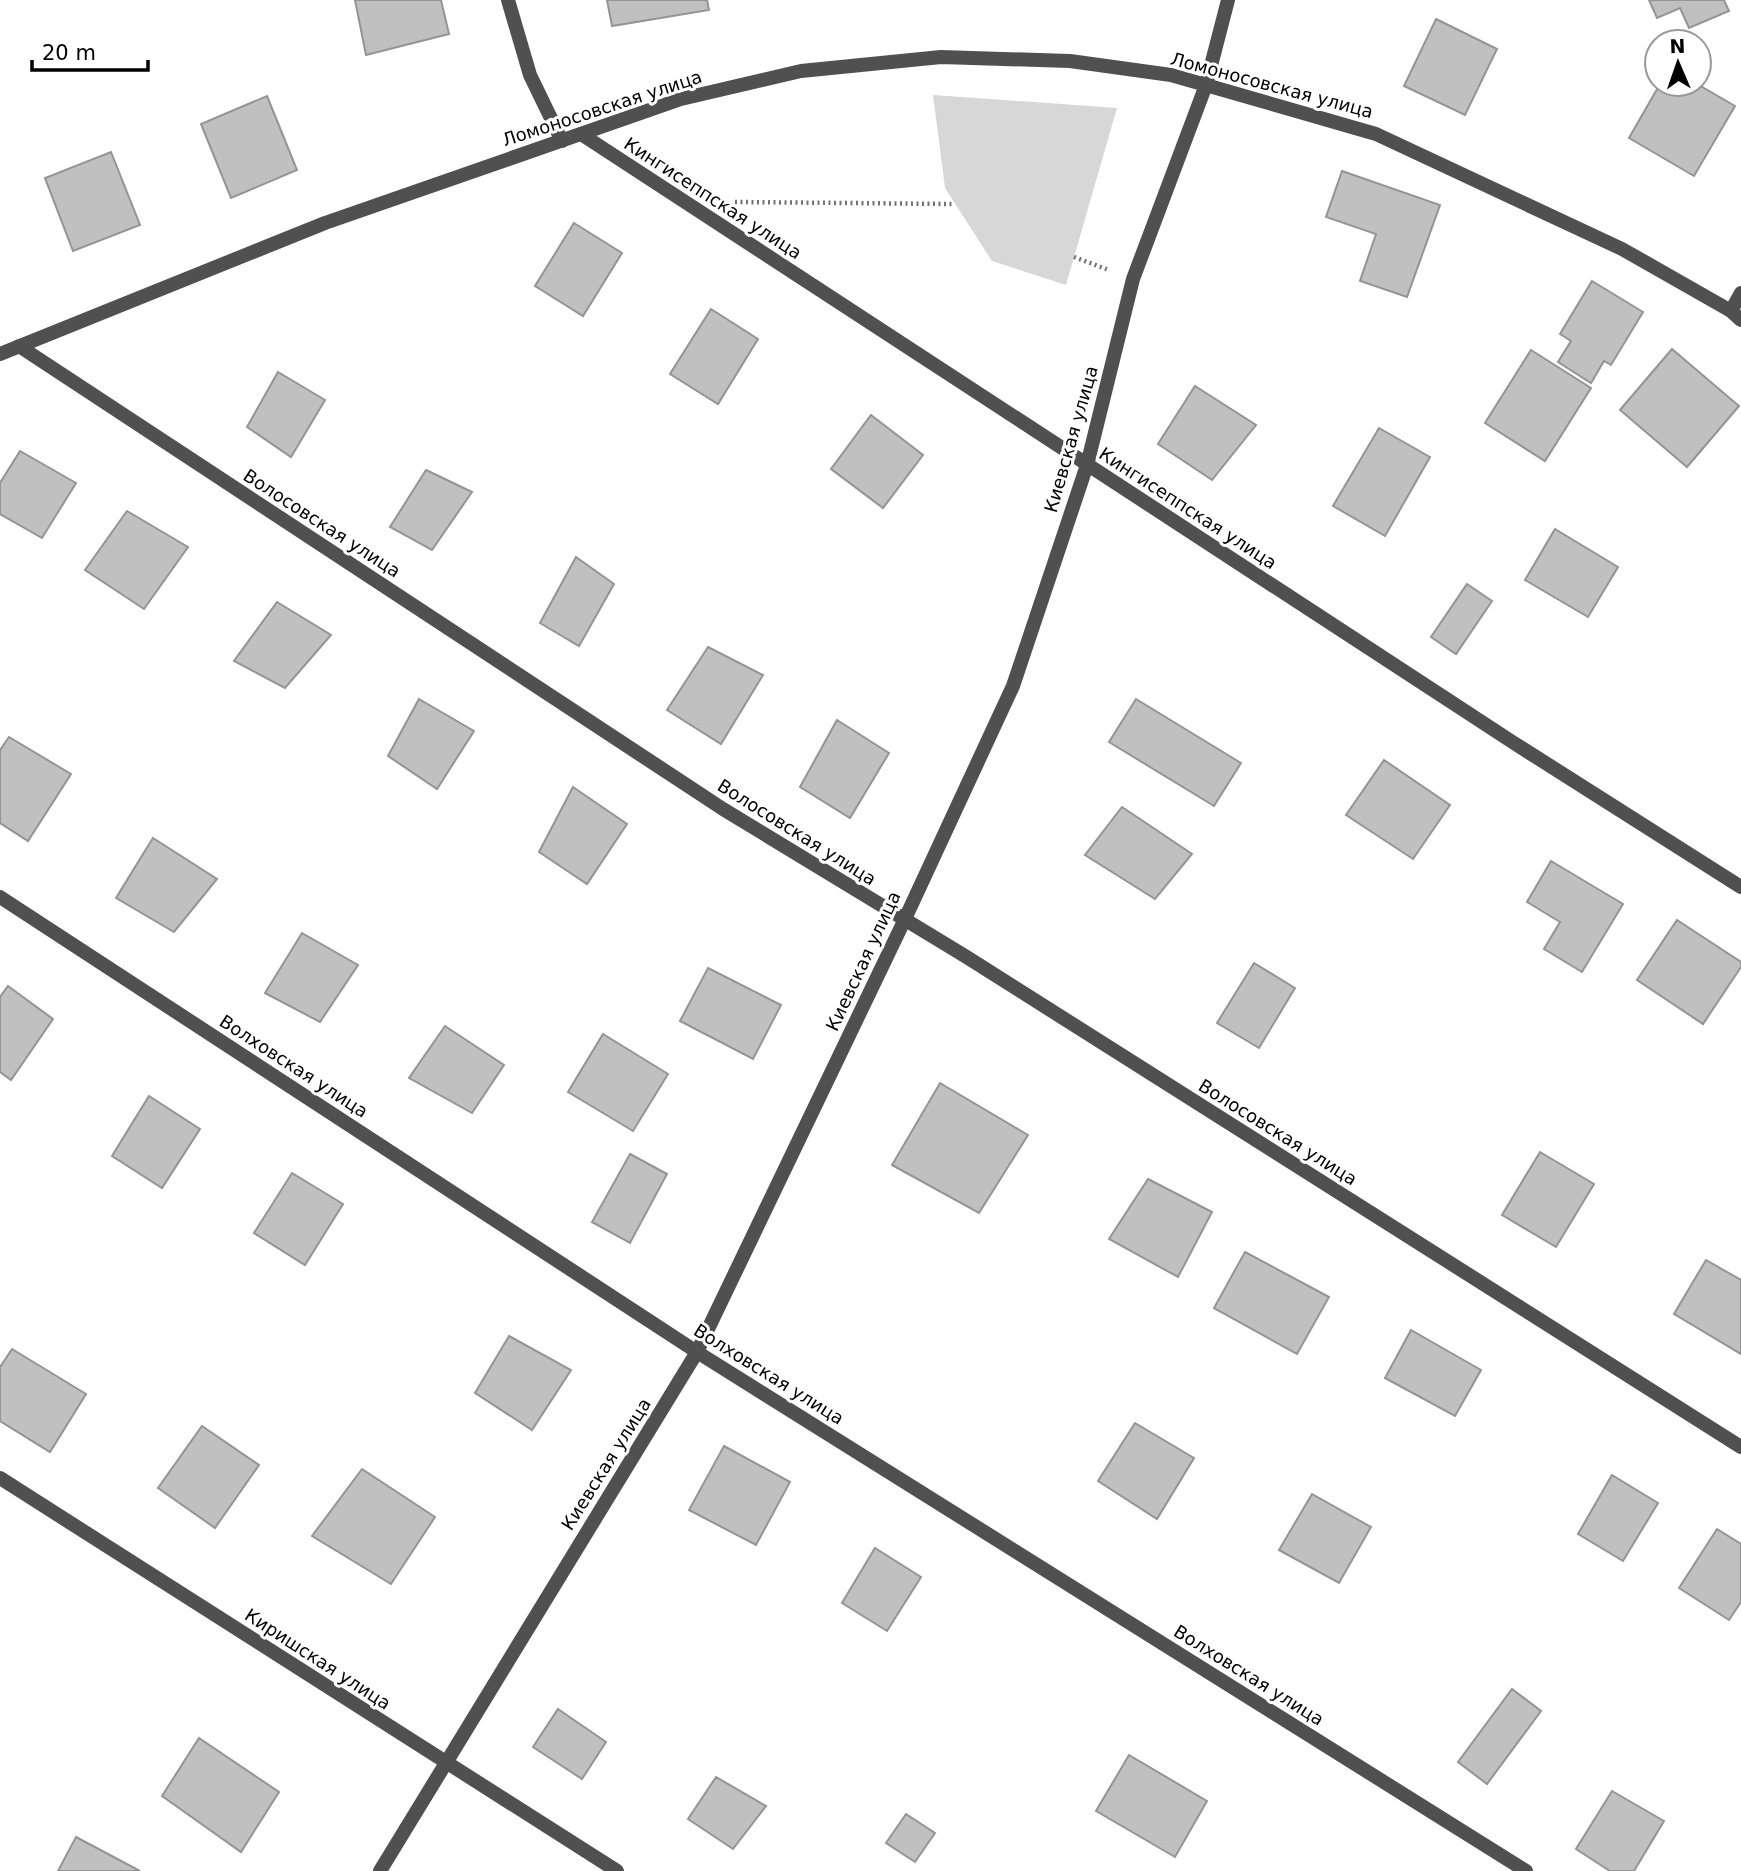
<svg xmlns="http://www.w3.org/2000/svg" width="1741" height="1871" font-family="'DejaVu Sans',sans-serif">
	<rect width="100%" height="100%" fill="#fff"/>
	<!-- green -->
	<polygon fill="#d7d7d7" points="933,95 1117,108 1066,285 992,261 945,188"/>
	<!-- building -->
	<g fill="#c0c0c0" stroke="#949494" stroke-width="2">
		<polygon points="355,0 441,0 449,34 366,55"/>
		<polygon points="607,0 707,0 709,10 612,26"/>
		<polygon points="1649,0 1724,0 1729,11 1689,28 1680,8 1657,18"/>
		<polygon points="1436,19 1497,49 1465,115 1404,86"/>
		<polygon points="1660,84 1697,84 1735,106 1694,176 1629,138"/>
		<polygon points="267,96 297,170 231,198 201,124"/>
		<polygon points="111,152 140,225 73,251 45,178"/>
		<polygon points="1342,171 1440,205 1407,297 1360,281 1376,234 1326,217"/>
		<polygon points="574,223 622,253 583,316 535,286"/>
		<polygon points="1592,281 1643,312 1611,365 1604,361 1591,383 1558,362 1571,341 1560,334"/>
		<polygon points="711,309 758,339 718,404 670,374"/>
		<polygon points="1672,349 1739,406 1687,467 1620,410"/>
		<polygon points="1531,350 1591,388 1545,461 1485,423"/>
		<polygon points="278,372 325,400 291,457 247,427"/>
		<polygon points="1195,386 1256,425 1212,480 1158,444"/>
		<polygon points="871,415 923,455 883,508 831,469"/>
		<polygon points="1379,428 1430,457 1385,536 1333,506"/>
		<polygon points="20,451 76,483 42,538 0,514 0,483"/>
		<polygon points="426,470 472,492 432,550 390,527"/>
		<polygon points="127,511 188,547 144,609 85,570"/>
		<polygon points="1555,529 1618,567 1588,617 1525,580"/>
		<polygon points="576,557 614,584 579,646 540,623"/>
		<polygon points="1467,584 1492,601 1456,654 1431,637"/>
		<polygon points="277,602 331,635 285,688 234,661"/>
		<polygon points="708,647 763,675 721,744 667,710"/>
		<polygon points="419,699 474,731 437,789 388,756"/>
		<polygon points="1136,699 1241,763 1214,806 1109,742"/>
		<polygon points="837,720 889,753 850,818 800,787"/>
		<polygon points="9,737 71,774 28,841 0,823 0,750"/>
		<polygon points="1384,760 1450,805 1413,859 1346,815"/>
		<polygon points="573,787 627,824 587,884 539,852"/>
		<polygon points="1122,807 1192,854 1155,899 1085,855"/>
		<polygon points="153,838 217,879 174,932 116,898"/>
		<polygon points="1551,861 1623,904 1582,972 1544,949 1560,922 1527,902"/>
		<polygon points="1677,920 1741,962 1741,967 1703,1024 1637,980"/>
		<polygon points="302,933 358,965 320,1022 265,993"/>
		<polygon points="1254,963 1295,988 1259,1048 1217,1023"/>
		<polygon points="708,968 781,1005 753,1059 680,1021"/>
		<polygon points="8,986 53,1019 11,1080 0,1072 0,997"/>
		<polygon points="445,1026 504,1065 472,1113 409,1078"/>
		<polygon points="603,1034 668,1074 633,1131 568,1092"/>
		<polygon points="940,1083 1028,1135 979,1213 892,1165"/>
		<polygon points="149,1096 200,1129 162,1188 112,1156"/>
		<polygon points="1540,1152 1594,1184 1556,1247 1502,1215"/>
		<polygon points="630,1154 667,1174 630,1243 592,1222"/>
		<polygon points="292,1173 343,1204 305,1265 254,1233"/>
		<polygon points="1148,1179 1212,1212 1178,1277 1109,1239"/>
		<polygon points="1245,1252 1329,1297 1297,1354 1214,1308"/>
		<polygon points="1706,1260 1741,1280 1741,1354 1674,1314"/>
		<polygon points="1411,1330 1481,1370 1455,1416 1385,1378"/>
		<polygon points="509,1336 571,1370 532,1430 475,1393"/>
		<polygon points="12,1349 86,1394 50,1452 0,1421 0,1367"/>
		<polygon points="1135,1423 1194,1458 1157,1519 1098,1481"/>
		<polygon points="202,1426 259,1465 215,1528 158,1488"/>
		<polygon points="724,1446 790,1482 756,1545 689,1510"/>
		<polygon points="362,1469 435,1517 391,1584 312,1536"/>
		<polygon points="1612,1475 1658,1503 1623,1561 1578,1534"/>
		<polygon points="1312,1494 1371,1527 1339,1583 1279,1550"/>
		<polygon points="1717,1529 1741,1544 1741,1602 1729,1620 1679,1588"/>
		<polygon points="875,1548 921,1577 887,1631 842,1603"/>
		<polygon points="1512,1689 1541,1711 1487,1784 1458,1762"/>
		<polygon points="558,1709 606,1742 582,1779 533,1747"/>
		<polygon points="199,1738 279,1792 241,1852 162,1796"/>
		<polygon points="1129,1755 1207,1801 1175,1857 1096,1811"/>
		<polygon points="716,1777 766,1806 733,1849 688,1819"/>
		<polygon points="1612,1791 1664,1821 1634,1871 1610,1871 1576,1849"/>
		<polygon points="906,1814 935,1833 915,1862 886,1843"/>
		<polygon points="76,1837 140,1871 58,1871"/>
	</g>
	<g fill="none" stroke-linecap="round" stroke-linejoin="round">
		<!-- path -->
		<g stroke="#727272" stroke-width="4.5" stroke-dasharray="2 3.5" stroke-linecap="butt">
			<polyline points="735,202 954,204"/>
			<polyline points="1074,257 1109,270"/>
		</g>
		<!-- service -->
		<g stroke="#505050" stroke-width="14">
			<polyline points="1206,85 1228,0"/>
			<polyline points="1731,311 1741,293"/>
		</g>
		<!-- minor -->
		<g stroke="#505050" stroke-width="14">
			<polyline points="508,0 530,75 562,141"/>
			<polyline points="581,134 1514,743 1741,887"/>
			<polyline points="19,346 723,809 965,956 1741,1447"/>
			<polyline points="0,354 325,223 681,99 801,71 941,57 1070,61 1171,75 1376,134 1622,249 1731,311 1741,320"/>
			<polyline points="0,897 697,1352 1526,1871"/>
			<polyline points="0,1478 617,1871"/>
			<polyline points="380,1871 697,1352 904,921 1013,686 1087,465 1133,279 1206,85"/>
		</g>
	</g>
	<g text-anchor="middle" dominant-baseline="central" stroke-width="6" stroke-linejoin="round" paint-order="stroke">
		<!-- street labels -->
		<g font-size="18" fill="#000" stroke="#fff">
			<text transform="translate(1272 85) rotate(15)">Ломоносовская улица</text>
			<text transform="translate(602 108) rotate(-18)">Ломоносовская улица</text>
			<text transform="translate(713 198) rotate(33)">Кингисеппская улица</text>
			<text transform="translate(1071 439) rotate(-74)">Киевская улица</text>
			<text transform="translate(1188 508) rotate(33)">Кингисеппская улица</text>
			<text transform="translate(322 523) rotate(33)">Волосовская улица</text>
			<text transform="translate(797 832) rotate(32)">Волосовская улица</text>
			<text transform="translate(863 961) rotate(-65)">Киевская улица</text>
			<text transform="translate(294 1066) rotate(33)">Волховская улица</text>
			<text transform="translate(1278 1132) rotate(32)">Волосовская улица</text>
			<text transform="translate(769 1374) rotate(32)">Волховская улица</text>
			<text transform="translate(606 1464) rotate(-58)">Киевская улица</text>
			<text transform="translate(318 1659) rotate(33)">Киришская улица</text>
			<text transform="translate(1249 1675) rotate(32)">Волховская улица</text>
		</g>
	</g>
	<!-- north arrow -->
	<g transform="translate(1678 63) rotate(358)"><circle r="33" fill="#ffffff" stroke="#999999" stroke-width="2"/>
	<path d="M0-5L12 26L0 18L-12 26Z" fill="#000000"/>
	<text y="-10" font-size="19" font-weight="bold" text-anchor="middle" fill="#000000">N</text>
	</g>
	<!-- scale -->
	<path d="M32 60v10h116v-10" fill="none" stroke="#000000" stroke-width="3.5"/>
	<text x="42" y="60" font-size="21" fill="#000000" stroke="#ffffff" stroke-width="5" paint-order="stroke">20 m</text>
</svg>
